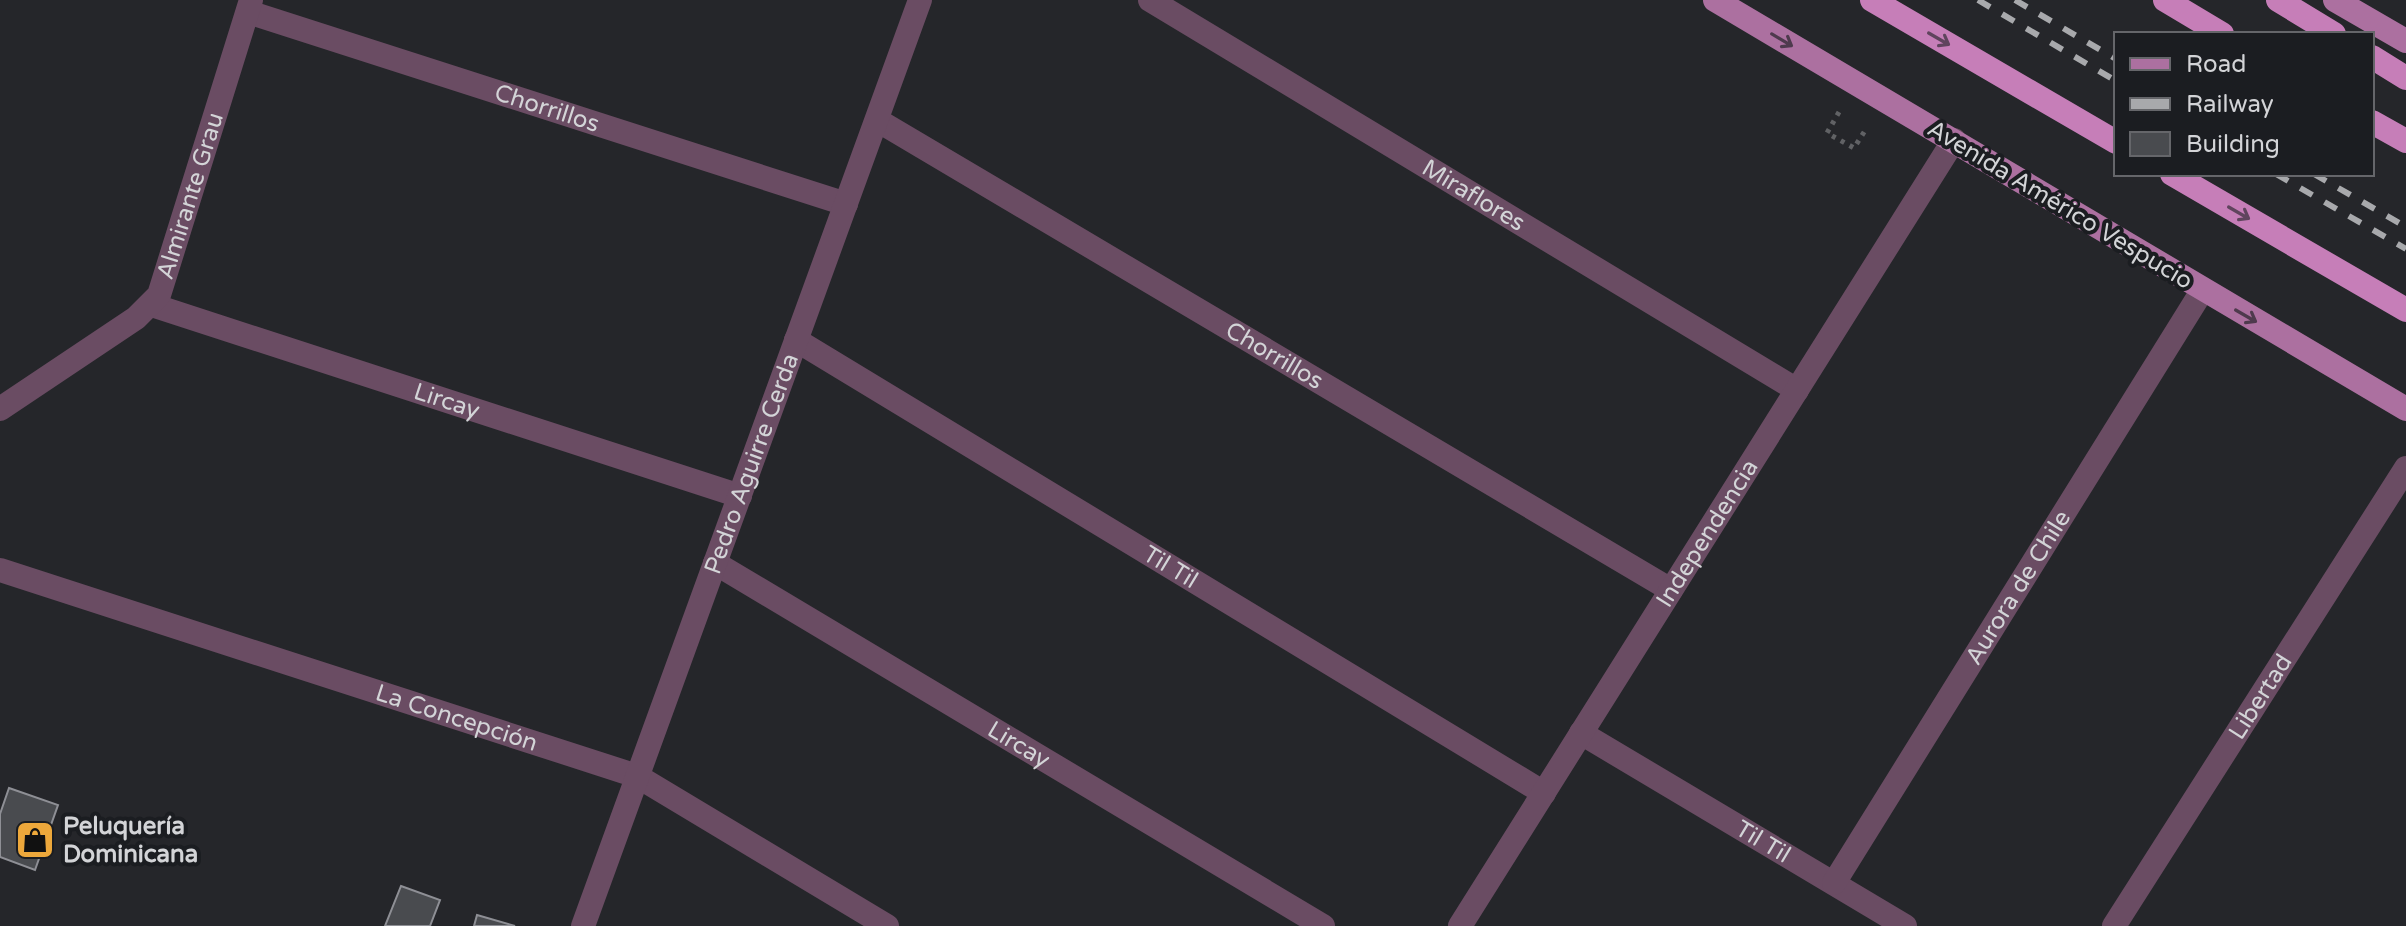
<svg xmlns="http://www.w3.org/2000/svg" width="2406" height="926" font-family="'Varela Round',sans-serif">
	<rect width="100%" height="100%" fill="#25262a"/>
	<!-- building -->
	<g fill="#494b4f" stroke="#8e8f95" stroke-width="2">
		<polygon points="9,788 58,805 35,870 0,857 0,814"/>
		<polygon points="401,886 440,900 430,926 385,926"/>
		<polygon points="477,915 515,926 474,926"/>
	</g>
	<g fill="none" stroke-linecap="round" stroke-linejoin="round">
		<!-- path -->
		<polyline stroke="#616265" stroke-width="5" stroke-dasharray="4 6" stroke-linecap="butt" points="1839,112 1827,133 1854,148 1866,129"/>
		<!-- minor -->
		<g stroke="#6a4c63" stroke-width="24">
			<path id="s1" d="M1150,0L1797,390"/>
			<path id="s2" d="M248,12L846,204"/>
			<path id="s3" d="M877,120L1671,590"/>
			<path id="s4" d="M152,305L740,496"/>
			<path id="s5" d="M796,340L1544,793"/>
			<path id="s6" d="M0,409L136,318L159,295L251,0"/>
			<path id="s7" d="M715,563L1323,926"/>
			<path id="s8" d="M0,570L637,776L887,926"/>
			<path id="s9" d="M1581,733L1905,926"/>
			<path id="s10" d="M1834,883L2202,291"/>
			<path id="s11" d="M583,926L920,0"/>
			<path id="s12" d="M1460,926L1954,140"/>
			<path id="s13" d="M2114,926L2406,468"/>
		</g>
		<!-- major -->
		<g stroke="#ac70a0" stroke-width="24">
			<polyline points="1715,0 2406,409"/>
			<polyline points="2335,0 2406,41"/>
		</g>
		<!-- highway -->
		<g stroke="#c67eb8" stroke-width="24">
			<polyline points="1872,0 2116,142"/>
			<polyline points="2165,0 2222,34"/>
			<polyline points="2278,0 2334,34"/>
			<polyline points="2372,57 2406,78"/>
			<polyline points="2372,122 2406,141"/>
			<polyline points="2172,174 2406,310"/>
		</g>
		<!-- rail -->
		<g stroke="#a8a9ac" stroke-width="6" stroke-dasharray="14 14" stroke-linecap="butt">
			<polyline points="1978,0 2116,81"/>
			<polyline points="2015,0 2116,59"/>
			<polyline points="2276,174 2406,249"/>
			<polyline points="2314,174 2406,227"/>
		</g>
	</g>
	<!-- one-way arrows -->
	<defs><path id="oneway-shaft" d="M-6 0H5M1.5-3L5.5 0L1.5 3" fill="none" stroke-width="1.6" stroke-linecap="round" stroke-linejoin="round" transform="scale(2)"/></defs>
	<g stroke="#5f445d">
		<use href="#oneway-shaft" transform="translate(1939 39) rotate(30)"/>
		<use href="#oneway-shaft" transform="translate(2239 213) rotate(30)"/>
	</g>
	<g stroke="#4e3a4d">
		<use href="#oneway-shaft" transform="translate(1782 40) rotate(31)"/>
		<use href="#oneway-shaft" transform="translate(2246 316) rotate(30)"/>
	</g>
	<!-- icons -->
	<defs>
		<g id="shop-square" transform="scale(2)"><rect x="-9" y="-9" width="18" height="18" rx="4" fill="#eda83b" stroke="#1b1d21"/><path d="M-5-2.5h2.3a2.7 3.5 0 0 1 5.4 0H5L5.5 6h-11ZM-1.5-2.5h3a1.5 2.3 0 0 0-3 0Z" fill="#111"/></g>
	</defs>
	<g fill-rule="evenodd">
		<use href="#shop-square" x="35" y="840"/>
	</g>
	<g text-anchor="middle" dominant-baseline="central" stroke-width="8" stroke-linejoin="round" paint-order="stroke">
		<!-- street labels -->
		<g font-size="24" fill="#d3d4d7" stroke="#1b1d21">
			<text stroke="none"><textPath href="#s2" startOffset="314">Chorrillos</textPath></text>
			<text stroke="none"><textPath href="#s1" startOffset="378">Miraflores</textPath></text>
			<text stroke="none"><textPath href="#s6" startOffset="300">Almirante Grau</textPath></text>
			<text transform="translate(2060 205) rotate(31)">Avenida Américo Vespucio</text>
			<text stroke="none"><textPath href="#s3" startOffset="462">Chorrillos</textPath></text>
			<text stroke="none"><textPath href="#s4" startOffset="310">Lircay</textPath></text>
			<text stroke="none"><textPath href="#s11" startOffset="492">Pedro Aguirre Cerda</textPath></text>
			<text stroke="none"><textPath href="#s12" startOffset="464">Independencia</textPath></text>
			<text stroke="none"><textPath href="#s5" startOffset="438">Til Til</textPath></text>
			<text stroke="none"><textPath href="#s10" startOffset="348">Aurora de Chile</textPath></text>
			<text stroke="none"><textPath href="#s13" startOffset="272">Libertad</textPath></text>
			<text stroke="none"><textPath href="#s8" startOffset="480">La Concepción</textPath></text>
			<text stroke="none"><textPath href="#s7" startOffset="354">Lircay</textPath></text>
			<text stroke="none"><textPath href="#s9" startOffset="212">Til Til</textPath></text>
		</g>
		<!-- poi labels -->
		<g font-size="24" font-weight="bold" fill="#d3d4d7" stroke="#1b1d21" text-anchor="start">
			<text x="63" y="826">Peluquería<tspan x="63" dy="28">Dominicana</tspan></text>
		</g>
	</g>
	<!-- legend -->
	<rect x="2114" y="32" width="260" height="144" fill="#1b1d21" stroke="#65666a" stroke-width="2"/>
	<rect x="2130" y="58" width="40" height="12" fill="#ac70a0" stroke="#65666a" stroke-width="2"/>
	<text x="2186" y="72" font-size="24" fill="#d3d4d7">Road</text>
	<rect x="2130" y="98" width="40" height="12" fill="#a8a9ac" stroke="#65666a" stroke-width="2"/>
	<text x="2186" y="112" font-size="24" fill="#d3d4d7">Railway</text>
	<rect x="2130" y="132" width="40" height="24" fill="#494b4f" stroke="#65666a" stroke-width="2"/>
	<text x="2186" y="152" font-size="24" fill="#d3d4d7">Building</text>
</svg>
